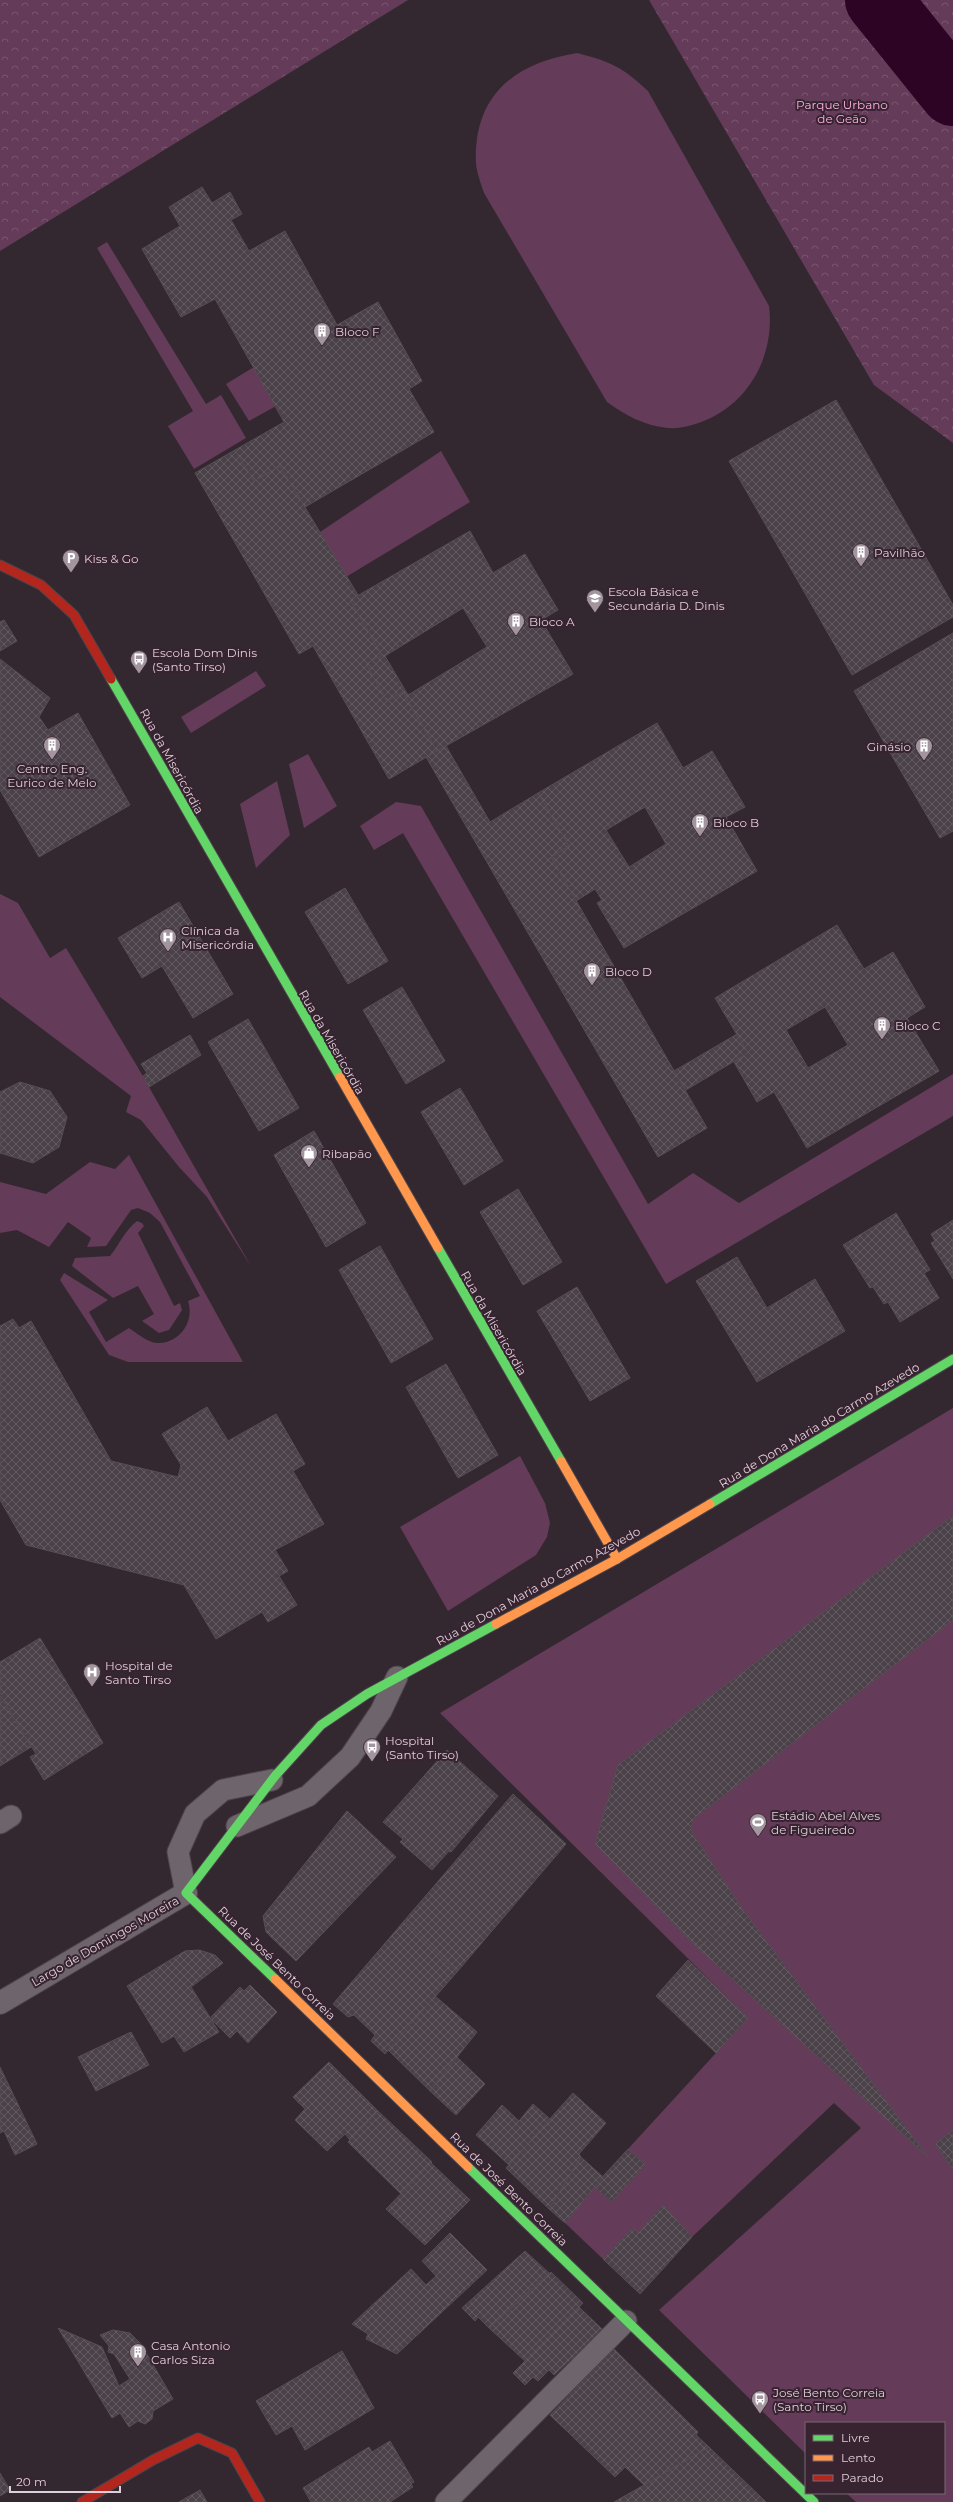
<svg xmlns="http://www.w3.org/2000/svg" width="953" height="2502" font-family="Montserrat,sans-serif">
	<defs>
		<pattern id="park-crowns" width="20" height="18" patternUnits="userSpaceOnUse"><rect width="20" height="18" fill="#643b58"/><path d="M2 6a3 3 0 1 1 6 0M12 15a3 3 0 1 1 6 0" fill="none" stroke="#7a566f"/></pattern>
		<pattern id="building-cross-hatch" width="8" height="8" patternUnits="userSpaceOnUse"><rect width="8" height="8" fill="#4b4148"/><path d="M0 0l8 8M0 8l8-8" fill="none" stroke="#645b62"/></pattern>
	</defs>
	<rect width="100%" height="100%" fill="#332830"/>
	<!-- grass -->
	<g fill="#643b58">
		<path d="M577,53C612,62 622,67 648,91L769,306C775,353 751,401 706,420C694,425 681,429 668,428C645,426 625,415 607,402L484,193C481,184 477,173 476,164C473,96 514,63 577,53Z"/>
		<polygon points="107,242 206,404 221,395 246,438 194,469 168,426 193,411 97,248"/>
		<polygon points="254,367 276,406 249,421 226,384"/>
		<polygon points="441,451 470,502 346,577 320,532"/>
		<polygon points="256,671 266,686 191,733 181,717"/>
		<polygon points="308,754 337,806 304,828 289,764"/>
		<polygon points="277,781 290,835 256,868 240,804"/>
		<polygon points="396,802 421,806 648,1204 693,1173 739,1203 953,1074 953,1116 666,1284 403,833 374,850 360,826"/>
		<polygon points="0,894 18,903 50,958 66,948 137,1066 252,1268 207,1197 179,1167 141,1120 126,1112 131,1096 0,997"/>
		<path d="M129,1155L243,1362H128L109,1355L60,1280L64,1273L108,1300L89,1312L106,1342L129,1328C136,1333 148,1342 156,1343C179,1344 195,1322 188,1301L200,1296L160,1222L150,1213L138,1208L131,1210L106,1246L87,1247L91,1238L68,1222L49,1247L17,1230L0,1233V1182L46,1194L90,1162L115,1169Z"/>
		<path d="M137,1221L142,1223L144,1226L138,1233L174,1306L180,1303L182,1310L169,1330L159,1333L142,1321L154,1314L138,1286L113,1298L72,1266L75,1258L110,1256C119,1245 125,1230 137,1221Z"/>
		<polygon points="953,1408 953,2502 856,2502 846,2493 944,2493 944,2423 806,2423 806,2454 659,2310 861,2128 834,2103 692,2237 663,2206 638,2233 633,2229 603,2259 565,2223 594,2186 611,2202 645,2165 628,2149 748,2018 440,1713"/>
		<polygon points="520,1456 545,1503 550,1523 547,1537 536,1555 448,1611 400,1527"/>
	</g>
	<!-- park -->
	<g fill="url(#park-crowns)">
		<polygon points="0,0 408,0 0,251"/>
		<polygon points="649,0 953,0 953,443 874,385"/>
	</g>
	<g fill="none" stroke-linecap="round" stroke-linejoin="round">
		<!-- river -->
		<polyline stroke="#2d0423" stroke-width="66" points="878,0 953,93"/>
	</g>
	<!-- building -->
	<g fill="url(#building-cross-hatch)" stroke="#574d54" fill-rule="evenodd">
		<polygon points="202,187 212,203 230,192 242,214 231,220 249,251 285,231 337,325 378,302 422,381 409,389 434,432 305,507 280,466 254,481 235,450 284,422 215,299 181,317 142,249 180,226 169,207"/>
		<polygon points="836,400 953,605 953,617 852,675 729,461"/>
		<polygon points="235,450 254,481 280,466 358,595 350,600 382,655 366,664 387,701 403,692 437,751 389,779 313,646 299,654 195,473"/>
		<path d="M470,531L493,573L525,554L558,610L541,620L573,674L437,751L403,692L387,701L366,664L382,655L350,600ZM463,608L487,647L408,695L385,656Z"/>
		<polygon points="4,620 17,641 0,651 0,622"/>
		<polygon points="953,633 953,831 940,838 854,691"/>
		<polygon points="0,659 50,698 39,717 48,730 78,713 130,805 39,857 0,790"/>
		<path d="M657,723L683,768L712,751L745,807L726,817L757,871L624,948L597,903L602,900L595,889L576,901L551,857L569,846L538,793ZM645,807L666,844L629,867L606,830Z"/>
		<polygon points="446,746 490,822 538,793 569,846 551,857 707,1128 658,1157 426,757"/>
		<polygon points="345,888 388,961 348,984 305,912"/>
		<polygon points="179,902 233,994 193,1018 162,966 142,978 118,938"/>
		<path d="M837,925L864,969L893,952L925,1007L907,1018L939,1071L807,1148L774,1092L757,1102L734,1062L748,1053L715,998ZM825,1007L848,1045L808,1068L786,1030Z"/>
		<polygon points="402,987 445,1061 406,1084 363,1010"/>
		<polygon points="248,1019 299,1108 259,1131 208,1042"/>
		<polygon points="737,1034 748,1053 686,1090 674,1071"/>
		<polygon points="190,1035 201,1055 149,1087 143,1076 147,1073 141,1064"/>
		<polygon points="20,1082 50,1091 67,1117 59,1147 33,1163 0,1153 0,1092"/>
		<polygon points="460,1088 503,1161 464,1185 421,1112"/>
		<polygon points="314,1131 366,1223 326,1247 274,1155"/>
		<polygon points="518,1189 562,1262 523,1285 480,1212"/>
		<polygon points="896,1213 930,1270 924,1273 939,1298 900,1322 888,1302 884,1304 873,1287 870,1288 843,1245"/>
		<polygon points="953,1220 953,1279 931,1243 935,1241 931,1234"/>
		<polygon points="380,1246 433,1339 391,1363 339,1270"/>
		<polygon points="737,1257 767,1308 815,1279 845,1331 757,1382 696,1281"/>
		<polygon points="577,1287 630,1378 590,1401 537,1311"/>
		<polygon points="13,1319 19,1328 31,1321 111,1461 178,1477 181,1465 162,1434 207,1407 228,1441 276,1414 305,1464 293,1471 324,1524 275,1550 288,1571 279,1576 297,1605 268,1622 262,1612 216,1639 184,1585 26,1545 0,1500 0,1326"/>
		<polygon points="446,1364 498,1455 458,1478 406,1387"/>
		<polygon points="953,1516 953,1620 693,1819 691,1831 743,1910 698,1948 595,1844 618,1765"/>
		<polygon points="40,1638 103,1743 44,1780 30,1757 36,1754 0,1694 0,1662"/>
		<polygon points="0,1696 31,1747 0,1766"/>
		<polygon points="447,1750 498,1796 451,1852 449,1851 432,1870 400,1842 403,1839 383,1822"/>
		<polygon points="513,1794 566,1844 457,1972 404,1921"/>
		<polygon points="347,1811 396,1857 296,1961 266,1932 263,1916"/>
		<polygon points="743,1910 928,2157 698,1948"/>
		<polygon points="404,1921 457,1972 385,2054 371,2041 375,2035 354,2015 348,2017 333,2004"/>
		<polygon points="199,1950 215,1955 223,1963 191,1987 219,2032 184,2052 174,2036 162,2043 127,1986 185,1951"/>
		<polygon points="688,1960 748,2018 716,2053 656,1996"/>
		<polygon points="250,1985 277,2012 248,2043 237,2031 230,2038 210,2018 240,1987 244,1991"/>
		<polygon points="435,1996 477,2032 430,2091 388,2050"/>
		<polygon points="131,2032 149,2065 96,2091 78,2057"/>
		<polygon points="457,2057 485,2084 456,2115 430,2091"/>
		<polygon points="329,2062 378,2111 350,2140 345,2134 327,2151 295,2120 305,2109 293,2097"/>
		<polygon points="0,2067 37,2144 15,2155 4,2131 0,2133"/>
		<polygon points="573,2093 606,2123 579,2154 581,2157 549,2209 506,2168"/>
		<polygon points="533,2104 550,2119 509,2165 476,2135 502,2105 519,2121"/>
		<polygon points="378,2111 432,2162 401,2194 348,2142"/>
		<polygon points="953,2130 953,2169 935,2144"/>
		<polygon points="628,2149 645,2165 611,2202 594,2186"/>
		<polygon points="581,2157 603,2177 565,2223 549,2209"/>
		<polygon points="431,2163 470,2200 425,2245 386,2209"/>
		<polygon points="663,2205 692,2237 640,2294 603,2259 633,2228 638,2233"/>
		<polygon points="450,2233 487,2270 397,2354 366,2339 368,2334 352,2324 411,2269 426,2285 436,2276 422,2261"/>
		<polygon points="525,2251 549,2273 489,2328 478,2317 475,2321 462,2308"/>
		<polygon points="551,2272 583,2303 525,2361 489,2328"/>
		<polygon points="579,2307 603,2330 573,2360 572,2358 554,2375 549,2370 538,2381 533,2377 525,2385 513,2373"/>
		<polygon points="58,2328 102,2347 119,2386 130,2379 114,2354 108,2352 109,2346 100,2335 113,2330 130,2333 141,2344 173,2399 153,2411 152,2419 145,2424 138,2421 129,2427 120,2413 112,2418"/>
		<polygon points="614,2349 698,2432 696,2435 709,2447 644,2485 625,2467 615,2477 550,2415"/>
		<polygon points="342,2351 374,2408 305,2450 292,2426 276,2435 256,2401"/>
		<polygon points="390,2441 414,2482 411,2484 413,2487 390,2502 311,2502 303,2488 369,2447 372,2452"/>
		<polygon points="709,2447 766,2502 614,2502 644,2485"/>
		<polygon points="0,2473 10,2490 0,2496"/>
		<polygon points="200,2490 207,2502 179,2502"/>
	</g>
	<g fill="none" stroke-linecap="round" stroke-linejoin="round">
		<!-- lane casing -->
		<g stroke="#4e444a" stroke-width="23">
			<g id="lane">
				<polyline points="0,1823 11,1816"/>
				<polyline points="237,1826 308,1796 350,1757 381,1711 397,1677"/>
				<polyline points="186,1893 178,1852 195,1814 223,1790 272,1780"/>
				<polyline points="446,2502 626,2321"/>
			</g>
		</g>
		<!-- street casing -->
		<g stroke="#4e444a" stroke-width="24">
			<polyline id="street" points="0,2003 186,1893"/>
		</g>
		<!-- fast casing -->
		<g stroke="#4e444a" stroke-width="11">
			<g id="fast">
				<polyline points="111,679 340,1077"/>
				<polyline points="438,1248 561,1461"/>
				<polyline points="710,1504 953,1359"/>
				<polyline points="275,1979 186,1893 275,1776 321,1725 367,1694 496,1624"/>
				<polyline points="468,2167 814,2502"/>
			</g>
		</g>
		<!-- slow casing -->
		<g stroke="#4e444a" stroke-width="11">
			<g id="slow">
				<polyline points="340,1077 438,1248"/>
				<polyline points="561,1461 617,1559"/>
				<polyline points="496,1624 617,1559 710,1504"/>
				<polyline points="275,1979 468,2167"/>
			</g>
		</g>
		<!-- jam casing -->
		<g stroke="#4e444a" stroke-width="11">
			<g id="jam">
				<polyline points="0,565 41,585 74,615 111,679"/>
				<polyline points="82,2502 153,2460 198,2438 232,2453 260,2502"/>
			</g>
		</g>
		<!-- lane -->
		<use href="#lane" stroke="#6e656c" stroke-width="21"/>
		<!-- street -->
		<use href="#street" stroke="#6e656c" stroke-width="22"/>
		<!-- fast -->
		<use href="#fast" stroke="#63d668" stroke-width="9"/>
		<!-- slow -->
		<use href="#slow" stroke="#ff974d" stroke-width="9"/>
		<!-- jam -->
		<use href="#jam" stroke="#b3261e" stroke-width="9"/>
	</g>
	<!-- icons -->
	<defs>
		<g id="building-pin" transform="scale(0.9)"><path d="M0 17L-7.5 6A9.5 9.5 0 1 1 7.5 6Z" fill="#a2959e" stroke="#382331"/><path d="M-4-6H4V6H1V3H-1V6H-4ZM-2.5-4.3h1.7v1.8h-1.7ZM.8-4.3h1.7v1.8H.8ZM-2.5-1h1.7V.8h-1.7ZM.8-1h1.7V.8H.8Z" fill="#fff"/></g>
		<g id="parking-pin" transform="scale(0.9)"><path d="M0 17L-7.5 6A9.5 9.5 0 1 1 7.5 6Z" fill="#a2959e" stroke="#382331"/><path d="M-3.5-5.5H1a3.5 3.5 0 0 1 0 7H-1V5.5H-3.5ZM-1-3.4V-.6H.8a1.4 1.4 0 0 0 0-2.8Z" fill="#fff"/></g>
		<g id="school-pin" transform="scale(0.9)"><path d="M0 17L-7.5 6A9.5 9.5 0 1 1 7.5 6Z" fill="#a2959e" stroke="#382331"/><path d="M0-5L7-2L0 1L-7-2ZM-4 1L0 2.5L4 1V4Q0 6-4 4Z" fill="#fff"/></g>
		<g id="bus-pin" transform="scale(0.9)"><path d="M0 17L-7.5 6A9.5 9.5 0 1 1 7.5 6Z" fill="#a2959e" stroke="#382331"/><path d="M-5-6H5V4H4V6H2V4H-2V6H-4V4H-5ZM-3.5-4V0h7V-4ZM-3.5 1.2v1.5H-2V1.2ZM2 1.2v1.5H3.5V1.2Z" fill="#fff"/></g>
		<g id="hospital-pin" transform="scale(0.9)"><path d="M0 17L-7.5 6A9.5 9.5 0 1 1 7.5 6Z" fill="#a2959e" stroke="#382331"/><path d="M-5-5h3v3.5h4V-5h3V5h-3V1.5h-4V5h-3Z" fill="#fff"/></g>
		<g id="shop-pin" transform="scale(0.9)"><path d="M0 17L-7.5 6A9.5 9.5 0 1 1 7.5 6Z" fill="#a2959e" stroke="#382331"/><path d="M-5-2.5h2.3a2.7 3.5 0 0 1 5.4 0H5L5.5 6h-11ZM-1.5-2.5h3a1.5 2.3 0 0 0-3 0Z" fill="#fff"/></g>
		<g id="stadium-pin" transform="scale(0.9)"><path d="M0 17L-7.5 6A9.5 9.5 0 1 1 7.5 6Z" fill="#a2959e" stroke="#382331"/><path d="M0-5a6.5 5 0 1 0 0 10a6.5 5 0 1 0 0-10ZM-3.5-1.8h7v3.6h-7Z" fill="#fff"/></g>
	</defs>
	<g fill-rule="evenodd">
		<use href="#building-pin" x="322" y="331"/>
		<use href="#building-pin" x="861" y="552"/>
		<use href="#parking-pin" x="71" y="558"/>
		<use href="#school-pin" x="595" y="598"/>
		<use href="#building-pin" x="516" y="621"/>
		<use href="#bus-pin" x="139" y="659"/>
		<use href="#building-pin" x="52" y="745"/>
		<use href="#building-pin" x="924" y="746"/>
		<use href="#building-pin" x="700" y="822"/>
		<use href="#hospital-pin" x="168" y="937"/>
		<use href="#building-pin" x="592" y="971"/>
		<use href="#building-pin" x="882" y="1025"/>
		<use href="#shop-pin" x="309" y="1153"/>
		<use href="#hospital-pin" x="92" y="1672"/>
		<use href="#bus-pin" x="372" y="1747"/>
		<use href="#stadium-pin" x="758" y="1822"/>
		<use href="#building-pin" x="138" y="2352"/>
		<use href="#bus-pin" x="760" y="2399"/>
	</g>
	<g text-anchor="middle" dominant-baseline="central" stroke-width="4" stroke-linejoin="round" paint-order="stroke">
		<!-- park labels -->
		<g font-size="12" fill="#fdafe4" stroke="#382331">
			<text x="842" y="104">Parque Urbano<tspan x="842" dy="14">de Geão</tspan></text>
		</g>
		<!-- poi labels -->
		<g font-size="12" fill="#ded0d9" stroke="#382331" text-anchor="start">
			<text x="335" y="331">Bloco F</text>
			<text x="874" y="552">Pavilhão</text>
			<text x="84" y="558">Kiss &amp; Go</text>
			<text x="608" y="591">Escola Básica e<tspan x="608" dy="14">Secundária D. Dinis</tspan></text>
			<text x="529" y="621">Bloco A</text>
			<text x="152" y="652">Escola Dom Dinis<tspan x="152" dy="14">(Santo Tirso)</tspan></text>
			<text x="911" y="746" text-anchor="end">Ginásio</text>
			<text x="52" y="768" text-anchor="middle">Centro Eng.<tspan x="52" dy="14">Eurico de Melo</tspan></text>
			<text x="713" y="822">Bloco B</text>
			<text x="181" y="930">Clínica da<tspan x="181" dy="14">Misericórdia</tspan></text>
			<text x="605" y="971">Bloco D</text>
			<text x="895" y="1025">Bloco C</text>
			<text x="322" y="1153">Ribapão</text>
			<text x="105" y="1665">Hospital de<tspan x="105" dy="14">Santo Tirso</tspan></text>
			<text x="385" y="1740">Hospital<tspan x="385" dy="14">(Santo Tirso)</tspan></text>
			<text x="771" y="1815">Estádio Abel Alves<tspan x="771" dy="14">de Figueiredo</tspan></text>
			<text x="151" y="2345">Casa Antonio<tspan x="151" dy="14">Carlos Siza</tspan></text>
			<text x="773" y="2392">José Bento Correia<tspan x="773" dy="14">(Santo Tirso)</tspan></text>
		</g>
		<!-- street labels -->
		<g font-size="12" fill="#ded0d9" stroke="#382331">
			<text transform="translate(172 761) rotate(61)">Rua da Misericórdia</text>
			<text transform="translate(332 1042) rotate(60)">Rua da Misericórdia</text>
			<text transform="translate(494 1323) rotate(60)">Rua da Misericórdia</text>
			<text transform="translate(819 1425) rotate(-31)">Rua de Dona Maria do Carmo Azevedo</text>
			<text transform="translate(538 1586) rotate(-29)">Rua de Dona Maria do Carmo Azevedo</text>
			<text transform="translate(105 1941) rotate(-30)">Largo de Domingos Moreira</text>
			<text transform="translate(277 1963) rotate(44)">Rua de José Bento Correia</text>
			<text transform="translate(509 2189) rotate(44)">Rua de José Bento Correia</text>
		</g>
	</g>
	<!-- legend -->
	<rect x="805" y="2422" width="140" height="72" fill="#382331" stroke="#7a6874"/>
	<rect x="813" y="2435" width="20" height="6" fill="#63d668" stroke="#7a6874"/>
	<text x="841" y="2442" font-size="12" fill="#ded0d9">Livre</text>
	<rect x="813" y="2455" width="20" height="6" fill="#ff974d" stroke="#7a6874"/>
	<text x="841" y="2462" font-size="12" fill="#ded0d9">Lento</text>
	<rect x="813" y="2475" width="20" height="6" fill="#b3261e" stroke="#7a6874"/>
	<text x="841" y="2482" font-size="12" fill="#ded0d9">Parado</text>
	<!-- scale -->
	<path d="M10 2486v6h110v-6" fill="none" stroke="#ded0d9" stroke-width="2"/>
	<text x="16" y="2486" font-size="12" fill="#ded0d9" stroke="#382331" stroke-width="3" paint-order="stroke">20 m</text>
</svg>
